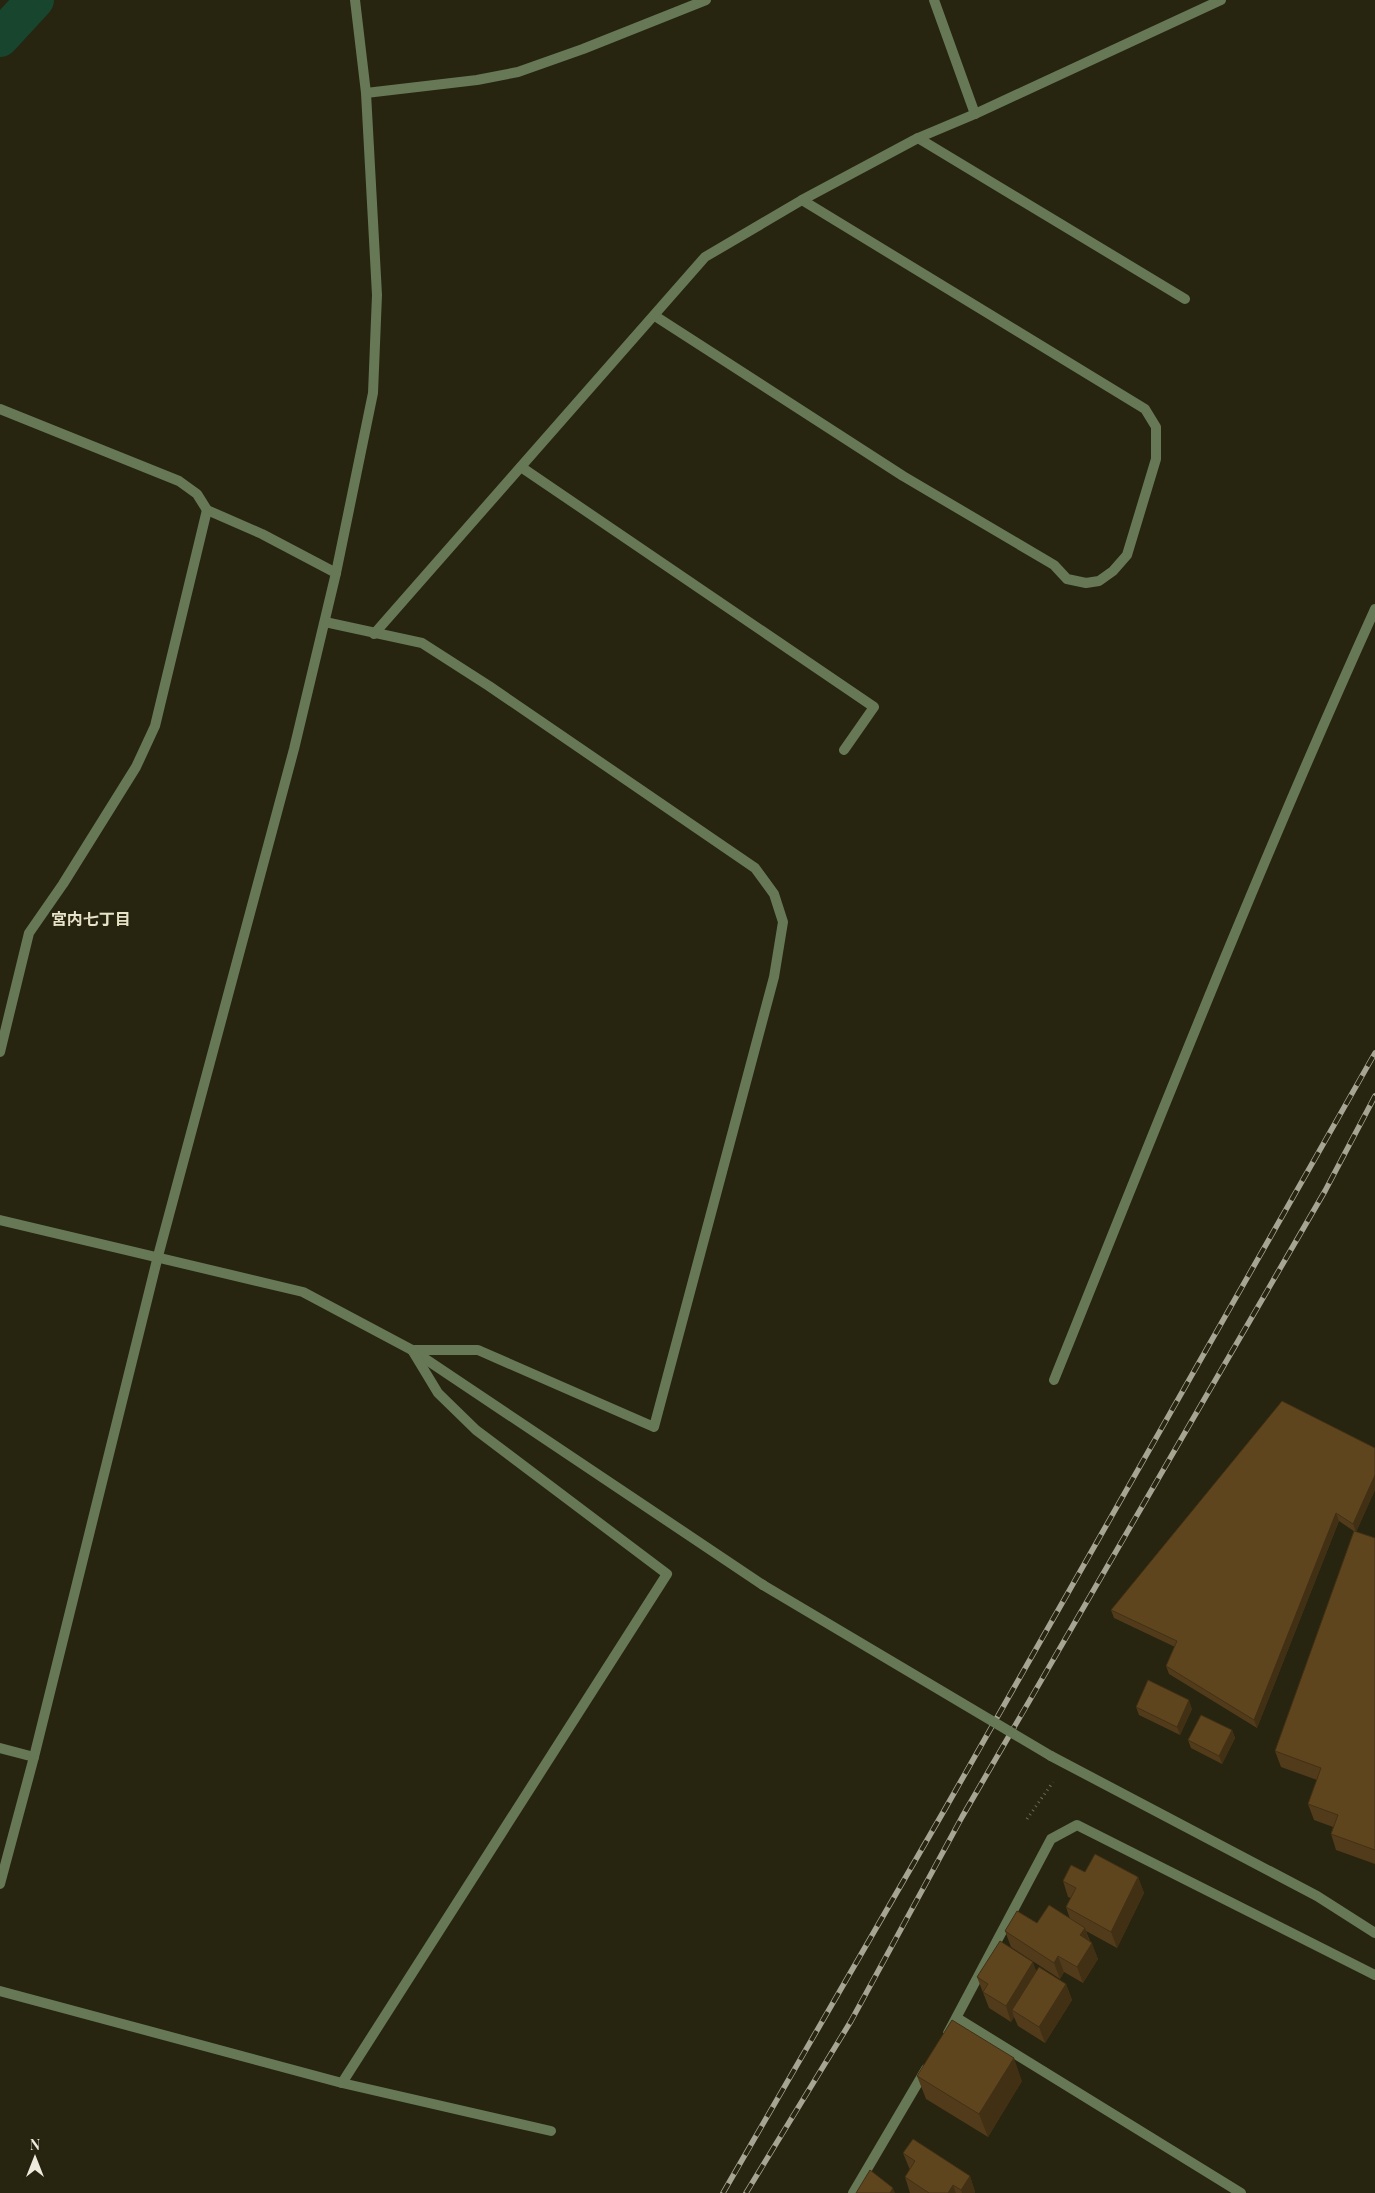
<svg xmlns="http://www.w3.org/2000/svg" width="1375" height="2193" font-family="'Playfair Display','Noto Sans JP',serif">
	<rect width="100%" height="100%" fill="#27240f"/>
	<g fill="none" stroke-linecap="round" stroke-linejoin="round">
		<!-- canal -->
		<polyline stroke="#18452d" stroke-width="38" points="0,38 35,0"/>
		<!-- path -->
		<polyline stroke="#6c6a58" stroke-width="3" stroke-dasharray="1 4" stroke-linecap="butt" points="1027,1819 1053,1782"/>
		<!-- service -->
		<path stroke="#667855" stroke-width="10" d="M1054,1380C1158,1122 1260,863 1375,609"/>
		<!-- minor -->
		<g stroke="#667855" stroke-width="10">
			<polyline points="934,0 975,114"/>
			<polyline points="366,93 477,80 518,72 583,49 706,0"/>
			<polyline points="918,138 1185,299"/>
			<polyline points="655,316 903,476 1054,565 1067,579 1086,583 1099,581 1113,571 1127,555 1156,459 1156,427 1145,409 802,200"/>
			<polyline points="0,409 179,481 197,494 207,510 262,534 336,573"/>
			<polyline points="521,467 874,707 844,750"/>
			<polyline points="325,622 422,643 489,686 755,868 774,894 783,922 774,977 654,1427 478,1350 412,1350"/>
			<polyline points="374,634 705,257 802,200 918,138 975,114 1221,0"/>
			<polyline points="0,1052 29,933 63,884 136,767 155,726 207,510"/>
			<polyline points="0,1220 303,1292 412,1350 763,1585"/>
			<polyline points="0,1748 34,1757"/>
			<polyline points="1051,1756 1317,1896 1375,1933"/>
			<polyline points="0,1991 342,2083 551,2131"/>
			<polyline points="957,2018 1241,2193"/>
			<polyline points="948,2033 1051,1839 1077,1825 1375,1975"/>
			<polyline points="342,2083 667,1574 476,1430 438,1393 412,1350"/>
			<polyline points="853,2193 926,2069"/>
		</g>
		<!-- tertiary -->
		<polyline stroke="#667855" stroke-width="10" points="0,1884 34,1757 158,1256 294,749 336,573 373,393 377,295 366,93 355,0"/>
		<!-- rail casing -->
		<g stroke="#a6a594" stroke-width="5.5">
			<g id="rail">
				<polyline points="723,2193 945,1809 1375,1053"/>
				<polyline points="746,2193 851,2021 962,1817 1325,1191 1375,1096"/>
			</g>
		</g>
		<!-- rail -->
		<use href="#rail" stroke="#27240f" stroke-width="4" stroke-dasharray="11" stroke-linecap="butt"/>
		<!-- minor-bridge -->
		<polyline stroke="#667855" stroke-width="10" points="763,1585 1051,1756"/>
	</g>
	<!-- wall -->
	<g fill="#523b1a">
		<polygon points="1375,1448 1375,1490 1356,1532 1375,1538 1375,1864 1336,1850 1331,1834 1333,1827 1314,1820 1308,1804 1317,1780 1281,1767 1275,1751 1355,1532 1339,1521 1257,1728 1169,1674 1166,1666 1175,1647 1114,1618 1111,1610"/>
		<polygon points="1136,1707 1192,1709 1180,1735 1139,1715"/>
		<polygon points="1232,1730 1235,1738 1222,1764 1191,1748 1188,1740"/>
		<polygon points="1085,1872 1138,1877 1144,1893 1117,1948 1086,1931 1090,1941 1098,1959 1083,1983 1064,1972 1060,1979 1011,1947 1005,1931 1037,1923 1070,1919 1066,1907 1071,1898 1068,1897 1063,1881"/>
		<polygon points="1036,1971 1066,1984 1072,2000 1045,2043 1018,2026 1014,2017 1011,2022 989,2008 977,1977"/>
		<polygon points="917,2076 1022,2081 988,2137 926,2099"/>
		<polygon points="903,2153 970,2176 975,2192 975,2193 910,2193 905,2177 910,2170"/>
	</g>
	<!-- shaded-wall -->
	<g fill="#423015">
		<polygon points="1375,1475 1375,1490 1356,1532 1353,1524"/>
		<polygon points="1336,1513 1339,1521 1257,1728 1254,1720"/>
		<polygon points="1189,1700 1192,1709 1180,1735 1177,1727"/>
		<polygon points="1232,1730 1235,1738 1222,1764 1219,1756"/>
		<polygon points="1138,1877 1144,1893 1117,1948 1111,1932"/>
		<polygon points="1085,1928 1090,1944 1080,1935"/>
		<polygon points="1092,1943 1098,1959 1083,1983 1077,1967"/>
		<polygon points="1058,1956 1064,1972 1060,1979 1054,1963"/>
		<polygon points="1033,1962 1039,1978 1012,2010 1014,2017 1011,2022 1006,2006"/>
		<polygon points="1066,1984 1072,2000 1045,2043 1039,2027"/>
		<polygon points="1014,2058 1022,2081 988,2137 979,2114"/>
		<polygon points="970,2176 975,2192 975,2193 962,2193 961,2190"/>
		<polygon points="953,2185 956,2193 948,2193"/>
		<polygon points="893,2188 895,2193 890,2193"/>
	</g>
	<!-- building -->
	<g fill="#5f451e" stroke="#423015">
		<polygon points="1282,1401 1375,1448 1375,1475 1353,1524 1336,1513 1254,1720 1166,1666 1177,1641 1111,1610"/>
		<polygon points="1354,1531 1375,1538 1375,1850 1331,1834 1338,1815 1308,1804 1321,1768 1275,1751"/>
		<polygon points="1148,1680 1189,1700 1177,1727 1136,1707"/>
		<polygon points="1201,1715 1232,1730 1219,1756 1188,1740"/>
		<polygon points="1095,1854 1138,1877 1111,1932 1066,1907 1076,1888 1063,1881 1071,1865 1085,1872"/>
		<polygon points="1049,1905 1085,1928 1080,1935 1092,1943 1077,1967 1058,1956 1054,1963 1005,1931 1017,1911 1037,1923"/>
		<polygon points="1000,1941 1033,1962 1006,2006 983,1992 988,1984 977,1977"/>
		<polygon points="1039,1967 1066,1984 1039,2027 1012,2010"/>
		<polygon points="952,2020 1014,2058 979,2114 917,2076"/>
		<polygon points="913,2139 970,2176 961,2190 953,2185 948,2193 929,2193 905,2177 915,2161 903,2153"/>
		<polygon points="870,2170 893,2188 890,2193 856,2193"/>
	</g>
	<g text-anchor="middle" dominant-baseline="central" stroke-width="5" stroke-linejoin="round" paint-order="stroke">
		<!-- neighbourhood labels -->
		<g font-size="16" font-weight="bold" fill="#e6e3c8" stroke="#27240f">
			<text x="91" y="918">宮内七丁目</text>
		</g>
	</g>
	<!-- north arrow -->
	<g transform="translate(35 2158)" stroke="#27240f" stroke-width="4" paint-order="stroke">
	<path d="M0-4L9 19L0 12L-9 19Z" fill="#ecebdd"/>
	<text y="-8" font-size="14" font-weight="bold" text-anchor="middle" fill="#ecebdd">N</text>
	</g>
</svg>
